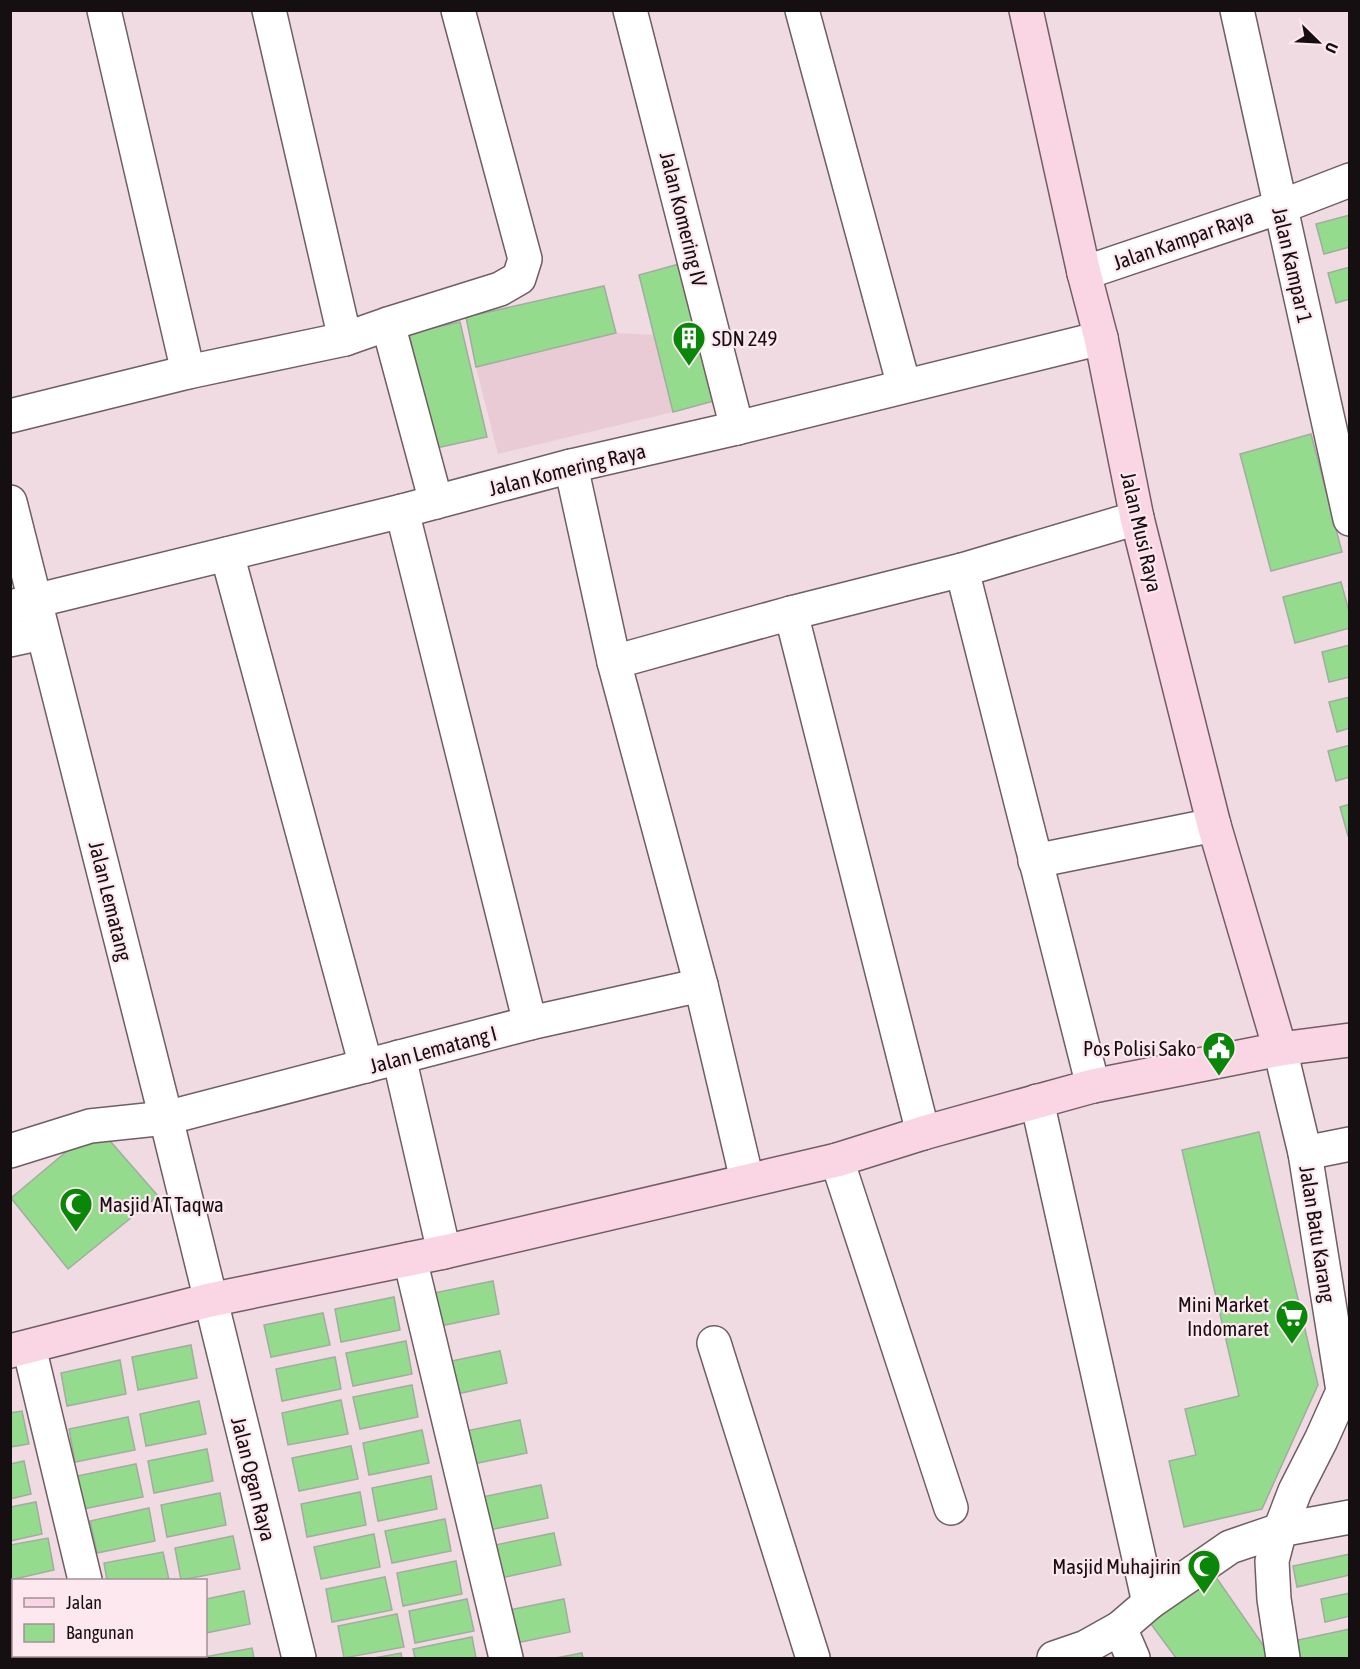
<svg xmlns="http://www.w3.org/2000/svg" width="1360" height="1669" font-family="'Asap Condensed',sans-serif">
	<rect width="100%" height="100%" fill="#f0dbe2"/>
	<!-- built -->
	<polygon fill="#e8cbd4" points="616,333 654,335 673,412 498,454 476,367"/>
	<!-- building -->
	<g fill="#94db8e" stroke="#a0ad9f" stroke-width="1.5">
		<polygon points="1350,215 1350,247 1324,254 1316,224"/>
		<polygon points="690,261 725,398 673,412 639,275"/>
		<polygon points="1350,267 1350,299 1336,303 1328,273"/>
		<polygon points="604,286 616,333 476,367 466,317"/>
		<polygon points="460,322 487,437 436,448 409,333"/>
		<polygon points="1311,434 1342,552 1271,571 1240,454"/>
		<polygon points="1341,582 1350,615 1350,628 1295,643 1283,597"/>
		<polygon points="1350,645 1350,677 1329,682 1322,652"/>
		<polygon points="1350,697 1350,728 1337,732 1329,702"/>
		<polygon points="1350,745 1350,777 1336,781 1328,751"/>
		<polygon points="1350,804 1350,836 1348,836 1340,807"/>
		<polygon points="97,1126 158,1196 68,1269 11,1198"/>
		<polygon points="1259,1132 1318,1385 1262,1509 1184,1527 1169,1461 1196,1455 1185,1409 1239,1396 1182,1150"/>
		<polygon points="493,1281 499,1314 440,1326 434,1293"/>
		<polygon points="394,1297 400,1330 341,1342 335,1309"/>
		<polygon points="323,1313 330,1345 271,1357 264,1325"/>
		<polygon points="406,1341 412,1374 353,1386 346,1353"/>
		<polygon points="191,1345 197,1378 138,1390 132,1357"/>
		<polygon points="500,1351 507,1383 448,1396 442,1363"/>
		<polygon points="335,1357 341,1389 282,1401 276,1369"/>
		<polygon points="120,1360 126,1394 67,1406 61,1373"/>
		<polygon points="412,1385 418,1417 360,1429 353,1397"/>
		<polygon points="341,1400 348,1434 288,1445 282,1413"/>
		<polygon points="199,1401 206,1434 146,1446 140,1414"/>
		<polygon points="22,1411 29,1444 10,1447 10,1413"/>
		<polygon points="128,1417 135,1450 75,1462 69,1429"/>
		<polygon points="520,1420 527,1453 468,1465 461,1432"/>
		<polygon points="422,1430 429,1463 369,1475 363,1443"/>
		<polygon points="351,1446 358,1479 299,1491 292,1458"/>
		<polygon points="207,1449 213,1481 154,1493 148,1461"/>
		<polygon points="24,1461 31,1494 10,1499 10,1464"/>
		<polygon points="136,1464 143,1497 83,1509 77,1476"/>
		<polygon points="431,1476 437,1509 378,1521 372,1488"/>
		<polygon points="541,1485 548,1518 489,1530 482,1497"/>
		<polygon points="360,1492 366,1525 307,1537 301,1504"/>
		<polygon points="220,1493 226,1525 167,1537 161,1505"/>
		<polygon points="36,1502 42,1534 10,1541 10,1507"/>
		<polygon points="149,1508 155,1541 97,1553 90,1521"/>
		<polygon points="445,1519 451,1551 392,1563 385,1531"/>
		<polygon points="554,1533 561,1565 501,1578 495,1545"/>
		<polygon points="374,1534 380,1567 321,1579 314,1547"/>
		<polygon points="233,1536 240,1569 181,1580 175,1548"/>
		<polygon points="48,1538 54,1570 10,1580 10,1545"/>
		<polygon points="163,1552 169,1580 107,1580 104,1563"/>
		<polygon points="1350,1554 1350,1575 1297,1587 1293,1566"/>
		<polygon points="456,1561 462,1594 403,1606 397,1573"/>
		<polygon points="1211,1570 1270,1655 1266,1658 1176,1658 1148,1620"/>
		<polygon points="385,1577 392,1610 332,1622 326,1589"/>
		<polygon points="244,1591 250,1624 206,1633 206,1599"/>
		<polygon points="1350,1593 1350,1616 1325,1622 1321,1599"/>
		<polygon points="10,1595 14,1595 14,1628 10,1629"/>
		<polygon points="467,1599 474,1631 415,1643 409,1611"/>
		<polygon points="564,1599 570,1632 511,1644 504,1611"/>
		<polygon points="397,1614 404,1647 344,1658 338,1626"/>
		<polygon points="1350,1629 1350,1658 1297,1658 1293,1641"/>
		<polygon points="10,1635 14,1635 14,1656 71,1657 10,1658"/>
		<polygon points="472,1637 476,1658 415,1658 413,1649"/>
		<polygon points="252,1648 254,1658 199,1658"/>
		<polygon points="401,1653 402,1658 374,1658"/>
		<polygon points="582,1653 583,1658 556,1658"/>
	</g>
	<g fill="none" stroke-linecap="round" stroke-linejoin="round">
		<!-- street casing -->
		<g stroke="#705e65" stroke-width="36">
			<g id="street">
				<polyline points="104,10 188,372"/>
				<polyline points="269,10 345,339"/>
				<polyline points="630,10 737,428"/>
				<polyline points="802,10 904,386"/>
				<polyline points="1237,10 1350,519"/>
				<polyline points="1084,273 1280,207 1350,180"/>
				<polyline points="388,324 436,502"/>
				<polyline points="10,416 188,372 345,339 388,324 500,289 519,278 525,259 458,10"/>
				<polyline points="571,466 614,662 701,985 747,1180"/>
				<polyline points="10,502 166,1118 299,1658"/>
				<polyline points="402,511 530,1023"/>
				<polyline points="227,554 366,1066"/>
				<polyline points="962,570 1093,1086"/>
				<polyline points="10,607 402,511 571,466 737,428 1101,338"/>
				<polyline points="791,613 923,1133"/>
				<polyline points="10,640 42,633"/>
				<polyline points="614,662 791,613 962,570 1137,518"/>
				<polyline points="1035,861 1214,825"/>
				<polyline points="1280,1049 1305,1153 1343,1391 1321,1440 1295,1491 1280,1530 1272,1561 1274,1599 1283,1658"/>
				<polyline points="399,1057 444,1252"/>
				<polyline points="1037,1101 1149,1603"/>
				<polyline points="10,1151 90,1126 166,1118 530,1023 701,985"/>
				<polyline points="1305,1153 1350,1144"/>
				<polyline points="837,1160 951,1508"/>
				<polyline points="410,1259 506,1658"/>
				<polyline points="714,1343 813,1658"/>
				<polyline points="29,1347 85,1580"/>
				<polyline points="1120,1628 1133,1658"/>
				<polyline points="103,1656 104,1658"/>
				<polyline points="1054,1658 1086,1647 1120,1628 1149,1603 1230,1547 1280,1530 1350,1517"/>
			</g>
		</g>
		<!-- secondary casing -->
		<g stroke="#705e65" stroke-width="36">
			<g id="secondary">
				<polyline points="1026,10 1084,273 1101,338 1137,518 1214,825 1280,1049"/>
				<polyline points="10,1351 210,1300 444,1252 837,1160 923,1133 1093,1086 1280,1049 1350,1040"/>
			</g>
		</g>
		<!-- street -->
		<use href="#street" stroke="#fff" stroke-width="33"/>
		<!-- secondary -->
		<use href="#secondary" stroke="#fad6e5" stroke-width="33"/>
	</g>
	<!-- icons -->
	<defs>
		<g id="building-pin" transform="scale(1.725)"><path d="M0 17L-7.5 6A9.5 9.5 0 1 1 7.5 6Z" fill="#0a8608" stroke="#fee8ef"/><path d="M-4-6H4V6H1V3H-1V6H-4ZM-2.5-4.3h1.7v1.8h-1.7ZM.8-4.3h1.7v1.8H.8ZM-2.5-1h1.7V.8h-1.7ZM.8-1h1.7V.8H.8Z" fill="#fff"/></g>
		<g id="civic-pin" transform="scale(1.725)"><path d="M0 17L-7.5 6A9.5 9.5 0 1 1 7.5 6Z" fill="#0a8608" stroke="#fee8ef"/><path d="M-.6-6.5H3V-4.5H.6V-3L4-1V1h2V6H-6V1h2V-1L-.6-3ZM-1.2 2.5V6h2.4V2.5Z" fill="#fff"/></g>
		<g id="mosque-pin" transform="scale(1.725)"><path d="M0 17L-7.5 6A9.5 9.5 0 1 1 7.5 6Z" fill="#0a8608" stroke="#fee8ef"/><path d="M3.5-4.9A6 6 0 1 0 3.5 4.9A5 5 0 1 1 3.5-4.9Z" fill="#fff"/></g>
		<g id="supermarket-pin" transform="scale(1.725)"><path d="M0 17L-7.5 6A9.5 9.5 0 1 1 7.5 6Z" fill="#0a8608" stroke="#fee8ef"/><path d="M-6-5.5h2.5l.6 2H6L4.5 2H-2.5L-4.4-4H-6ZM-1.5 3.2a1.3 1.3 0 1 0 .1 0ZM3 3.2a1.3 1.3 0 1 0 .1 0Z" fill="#fff"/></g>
	</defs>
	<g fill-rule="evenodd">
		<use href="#building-pin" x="689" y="338"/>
		<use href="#civic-pin" x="1219" y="1048"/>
		<use href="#mosque-pin" x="76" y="1204"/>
		<use href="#supermarket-pin" x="1292" y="1316"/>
		<use href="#mosque-pin" x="1204" y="1566"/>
	</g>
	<g text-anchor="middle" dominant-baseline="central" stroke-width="4.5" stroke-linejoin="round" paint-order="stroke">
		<!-- street labels -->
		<g font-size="21" fill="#160f12" stroke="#fee8ef">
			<text transform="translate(684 219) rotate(76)">Jalan Komering IV</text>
			<text transform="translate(1183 239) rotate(-19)">Jalan Kampar Raya</text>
			<text transform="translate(1293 265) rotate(77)">Jalan Kampar 1</text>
			<text transform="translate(567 469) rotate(-14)">Jalan Komering Raya</text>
			<text transform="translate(1142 532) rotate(77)">Jalan Musi Raya</text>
			<text transform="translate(111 901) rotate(76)">Jalan Lematang</text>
			<text transform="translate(433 1049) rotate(-15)">Jalan Lematang I</text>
			<text transform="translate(1318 1234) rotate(81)">Jalan Batu Karang</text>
			<text transform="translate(254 1479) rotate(76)">Jalan Ogan Raya</text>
		</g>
		<!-- poi labels -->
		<g font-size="21" fill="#160f12" stroke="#fee8ef" text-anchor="end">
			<text x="712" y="338" text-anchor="start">SDN 249</text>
			<text x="1196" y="1048">Pos Polisi Sako</text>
			<text x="99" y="1204" text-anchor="start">Masjid AT Taqwa</text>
			<text x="1269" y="1304">Mini Market<tspan x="1269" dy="24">Indomaret</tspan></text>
			<text x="1181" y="1566">Masjid Muhajirin</text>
		</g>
	</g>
	<!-- border -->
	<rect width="1360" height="1669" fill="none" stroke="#160f12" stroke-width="24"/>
	<!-- legend -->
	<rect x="12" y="1579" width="195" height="78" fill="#fee8ef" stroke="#a19197" stroke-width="1.5"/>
	<rect x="24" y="1598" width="30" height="9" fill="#fad6e5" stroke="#a19197" stroke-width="1.5"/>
	<text x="66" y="1609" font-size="18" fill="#160f12">Jalan</text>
	<rect x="24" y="1624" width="30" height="18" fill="#94db8e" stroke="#a19197" stroke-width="1.5"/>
	<text x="66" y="1639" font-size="18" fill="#160f12">Bangunan</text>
	<!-- north arrow -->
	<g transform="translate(1318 42) rotate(114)" stroke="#fee8ef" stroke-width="4.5" paint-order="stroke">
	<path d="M0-4.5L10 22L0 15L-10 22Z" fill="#160f12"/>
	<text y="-9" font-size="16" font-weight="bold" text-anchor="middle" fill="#160f12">U</text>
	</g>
</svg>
